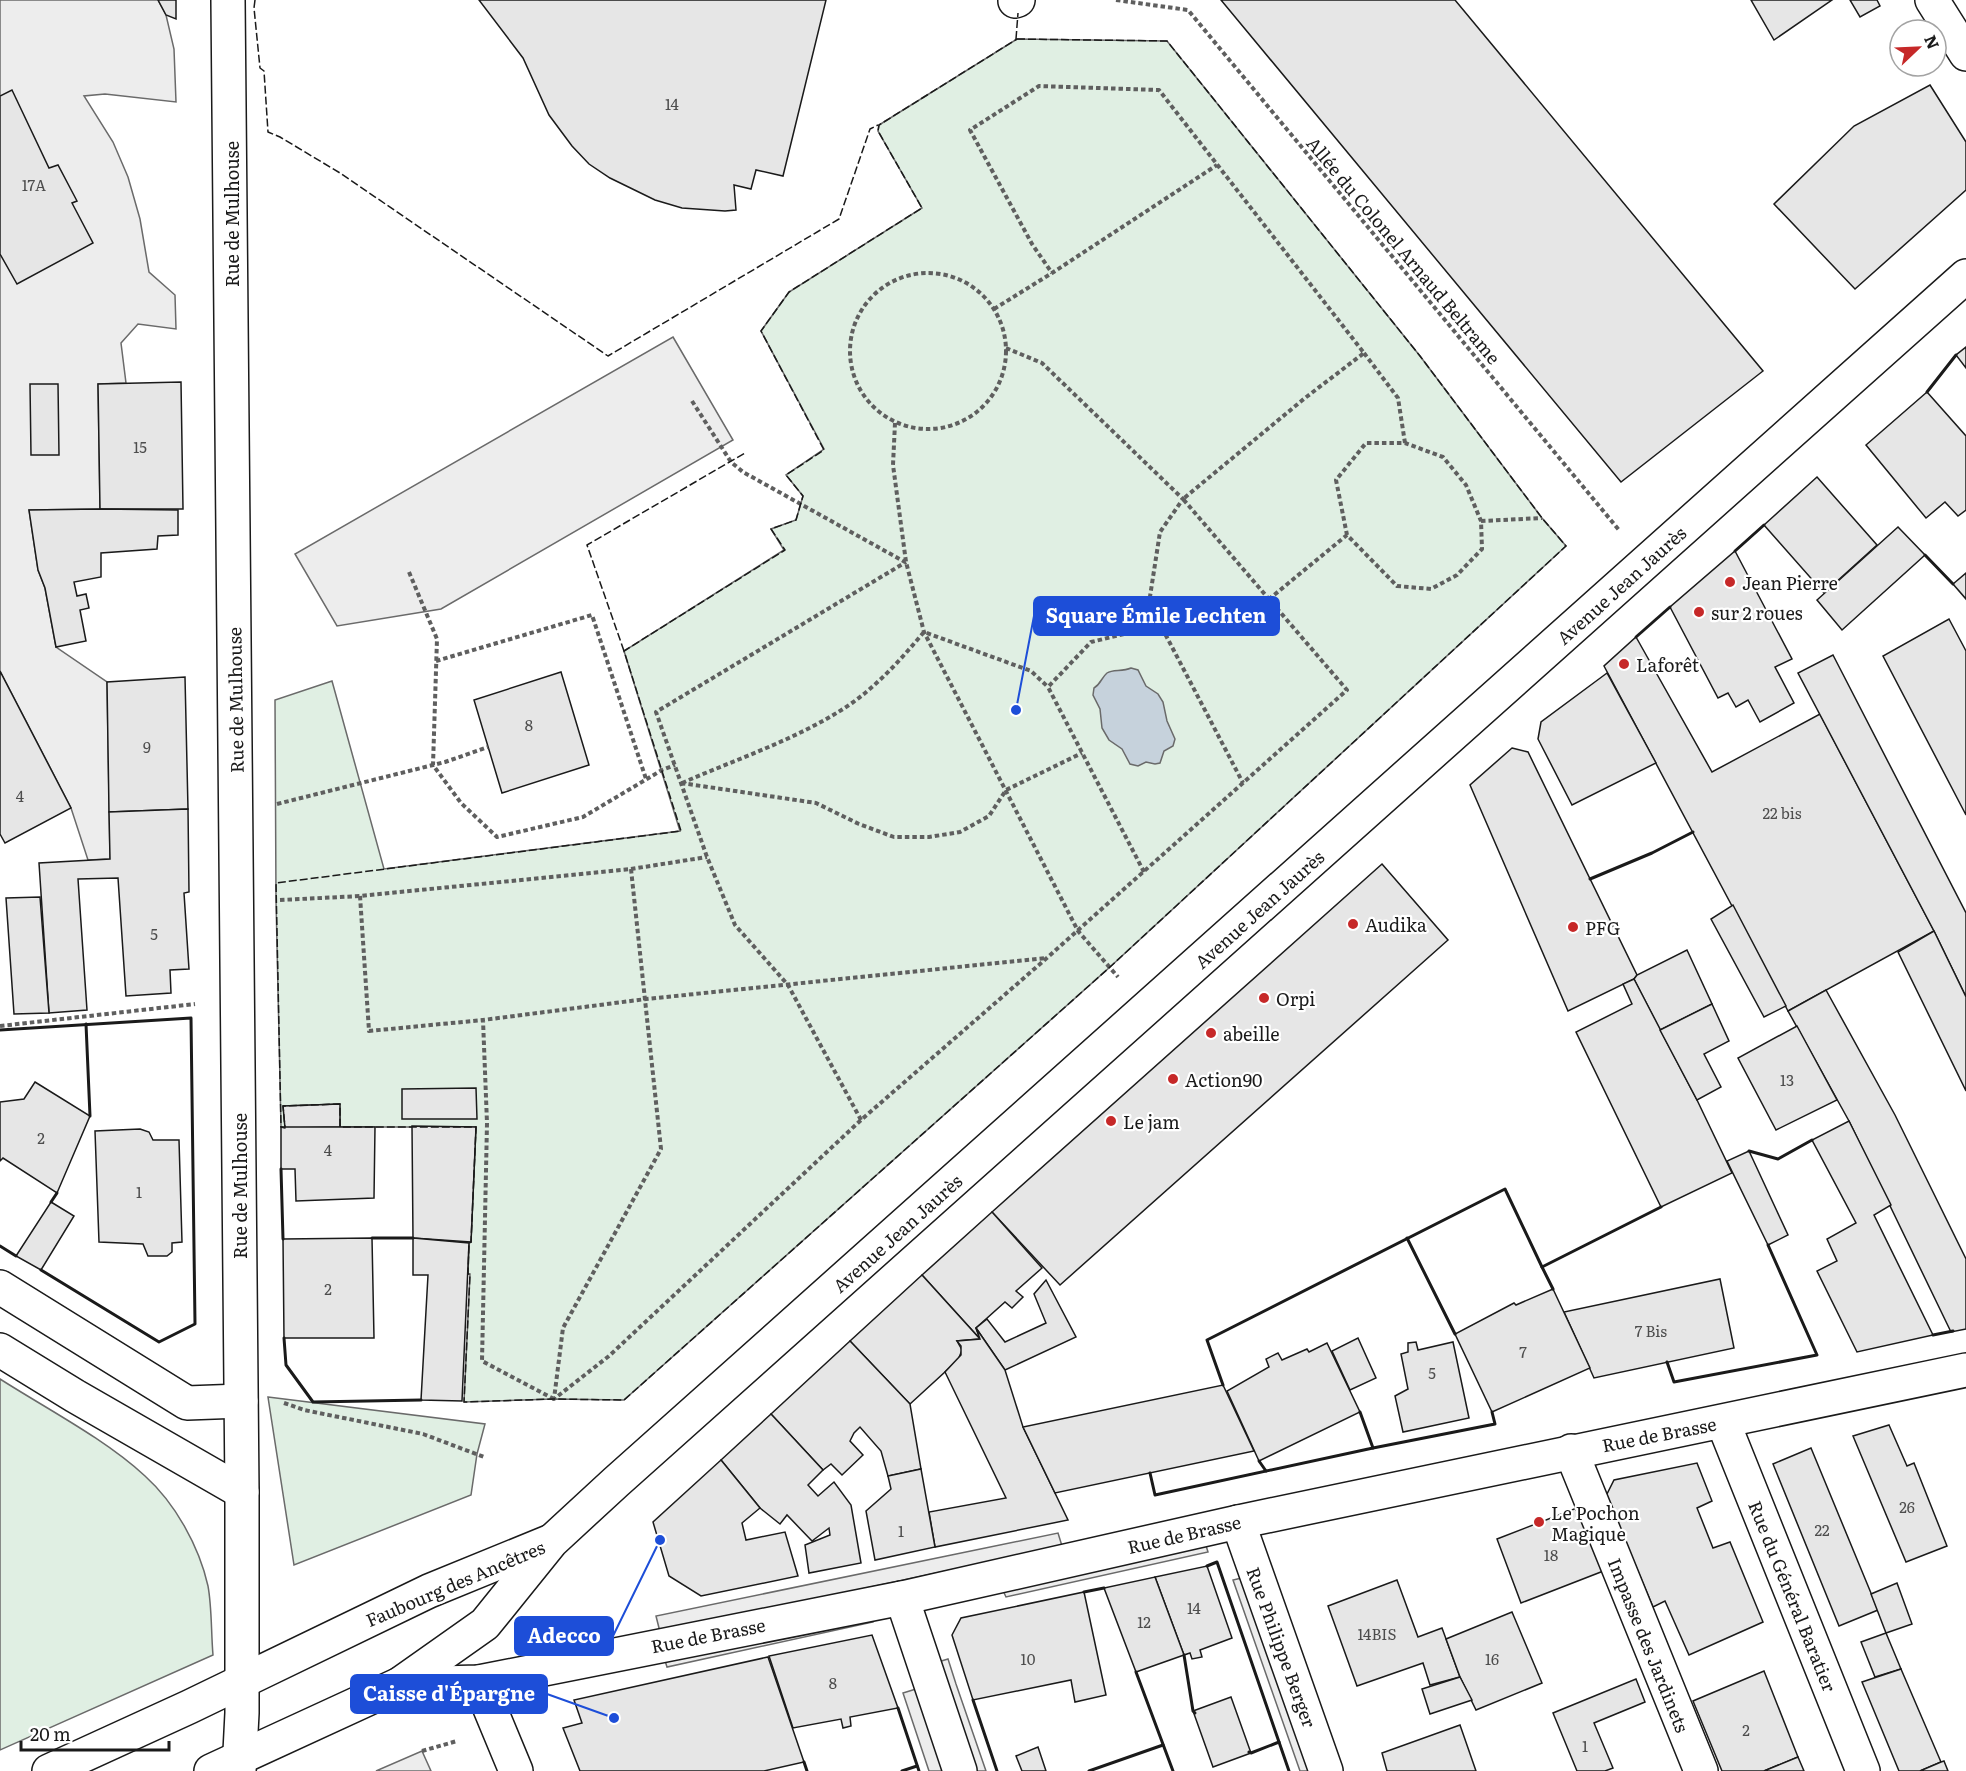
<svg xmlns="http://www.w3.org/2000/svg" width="1966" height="1771" font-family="Literata,serif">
	<rect width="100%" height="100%" fill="#fff"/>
	<!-- green -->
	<g fill="#e0efe3" stroke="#6a6a6a" stroke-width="1.5">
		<polygon points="1017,39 1167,41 1420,356 1542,518 1566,546 1110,967 624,1400 554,1399 464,1402 470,1274 468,1274 469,1243 471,1242 476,1127 340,1127 339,1104 284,1106 285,1128 281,1127 276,900 275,700 332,681 384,869 680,831 624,651 784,550 771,529 796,520 803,496 786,475 824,449 761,331 789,292 922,208 878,131 879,125"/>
		<path d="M0,1379C47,1409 105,1439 145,1476C175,1503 199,1546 208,1586C212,1608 211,1632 213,1655L0,1750Z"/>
		<polygon points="268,1397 485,1424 477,1454 471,1495 294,1565"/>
	</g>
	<!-- parking -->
	<g fill="#ededed" stroke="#6a6a6a" stroke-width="1.5">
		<polygon points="0,0 158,0 166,15 174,49 176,102 105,94 84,96 113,142 128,177 140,219 149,272 175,295 176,329 138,324 121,343 126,383 98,384 100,509 29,510 38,570 45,588 56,647 107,682 110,859 88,860 71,808 0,671"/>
		<polygon points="673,337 733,440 441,609 337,626 295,554"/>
		<polygon points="1058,1533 1062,1546 660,1632 656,1616"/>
		<polygon points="1203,1536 1208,1552 1006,1597 1000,1584"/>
		<polygon points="1246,1577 1315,1771 1300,1771 1233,1580"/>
		<polygon points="870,1609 873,1622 667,1667 663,1654"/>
		<polygon points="948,1659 956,1684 986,1771 974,1771 938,1662"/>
		<polygon points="916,1689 944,1771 929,1771 903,1693"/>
		<polygon points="422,1751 431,1771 376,1771"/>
	</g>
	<!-- water -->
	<path fill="#c6d2dc" stroke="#6a6a6a" stroke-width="1.5" d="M1131,668L1138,670L1146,686L1158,694L1163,702L1167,721L1175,739L1173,746L1164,751L1160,763L1155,764L1146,762L1138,766L1130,764L1122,749L1109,740L1102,728L1100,709L1093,695L1094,688C1101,684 1101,678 1107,673C1113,669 1122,672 1131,668Z"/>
	<!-- building -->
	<g fill="#e6e6e6" stroke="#1a1a1a" stroke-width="1.5">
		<polygon points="158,0 176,0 176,19 166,15"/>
		<polygon points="479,0 826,0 783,176 756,170 751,189 734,185 736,210 725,211 682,208 655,200 610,178 589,164 572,146 549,115 523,58"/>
		<polygon points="1221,0 1455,0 1763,371 1621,482"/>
		<polygon points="1751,0 1832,0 1774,40"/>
		<polygon points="1850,0 1877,0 1880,6 1860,17"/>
		<polygon points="1930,85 1966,142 1966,190 1855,289 1774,204 1854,126"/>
		<polygon points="12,90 49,168 58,165 77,201 72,203 93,243 17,284 0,254 0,96"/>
		<polygon points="1966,347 1966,368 1956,355"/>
		<polygon points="181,382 183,509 100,509 98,384"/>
		<polygon points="30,384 58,384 59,455 31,455"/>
		<polygon points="1927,392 1966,436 1966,510 1958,516 1945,502 1926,518 1866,445"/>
		<polygon points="1817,477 1877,545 1824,593 1764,525"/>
		<polygon points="100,509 178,510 178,535 158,536 157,549 101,553 101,577 74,582 77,596 86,594 89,608 80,610 86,641 56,647 45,588 38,570 29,510"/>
		<polygon points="1898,527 1925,555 1842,630 1817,600"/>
		<polygon points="1735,551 1792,659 1775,667 1794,703 1760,722 1748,700 1736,707 1728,693 1718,698 1670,607"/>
		<polygon points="1966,573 1966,599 1953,584"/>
		<polygon points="1949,619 1966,651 1966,815 1883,656"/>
		<polygon points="1636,637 1712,772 1820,714 1934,931 1788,1011 1604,666"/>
		<polygon points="1833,655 1966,913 1966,997 1934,931 1798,673"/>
		<polygon points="0,671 71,808 5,843 0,834"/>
		<polygon points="561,672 589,765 502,793 474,700"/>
		<polygon points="1607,673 1656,763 1572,805 1538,739 1541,722"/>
		<polygon points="185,677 188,809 109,812 107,682"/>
		<polygon points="1512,748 1528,752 1637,975 1634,979 1568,1011 1470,785"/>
		<polygon points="188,809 189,892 184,893 189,969 170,970 171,993 126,996 118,878 78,879 87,1010 49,1013 39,863 110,859 109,812"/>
		<polygon points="1382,864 1448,940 1060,1285 992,1212"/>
		<polygon points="40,897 49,1013 14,1014 6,898"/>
		<polygon points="1733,905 1786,1006 1764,1017 1711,919"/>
		<polygon points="1934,931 1966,997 1966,1091 1898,952"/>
		<polygon points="1687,950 1712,1004 1660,1030 1634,979 1637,975"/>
		<polygon points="1634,979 1697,1100 1732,1173 1661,1207 1576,1032 1632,1004 1623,984"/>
		<polygon points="1826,990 1895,1115 1966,1259 1966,1329 1951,1332 1849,1121 1788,1011"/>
		<polygon points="1712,1004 1729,1041 1704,1054 1721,1087 1697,1100 1660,1030"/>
		<polygon points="1797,1026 1837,1100 1776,1130 1738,1058"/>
		<polygon points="35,1082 90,1116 57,1193 3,1158 0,1161 0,1102 24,1099"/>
		<polygon points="476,1088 477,1119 402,1119 402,1089"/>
		<polygon points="340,1104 340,1127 285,1128 283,1106"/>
		<polygon points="1849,1121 1891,1205 1874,1215 1933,1335 1857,1352 1817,1271 1837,1261 1827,1239 1856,1223 1812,1140"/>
		<polygon points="412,1126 476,1127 471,1242 413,1238"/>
		<polygon points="281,1127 375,1127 374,1198 296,1201 295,1169 281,1169"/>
		<polygon points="140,1129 149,1132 153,1140 179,1140 182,1242 172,1243 172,1252 167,1256 148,1256 143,1244 99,1242 95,1131"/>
		<polygon points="1749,1151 1788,1235 1768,1245 1727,1161"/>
		<polygon points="51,1202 74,1216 41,1270 16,1256"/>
		<polygon points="992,1212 1042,1268 1016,1291 1023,1297 1012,1308 1005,1302 976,1328 980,1339 922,1275"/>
		<polygon points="372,1238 374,1338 284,1338 283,1239"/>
		<polygon points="413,1238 469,1243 462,1401 421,1400 428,1275 413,1275"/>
		<polygon points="922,1275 980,1339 957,1341 962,1350 958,1360 910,1404 850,1341"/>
		<polygon points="1720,1279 1734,1348 1594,1378 1564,1312"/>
		<polygon points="1046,1280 1076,1337 1005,1370 976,1328 987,1319 1005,1342 1046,1323 1034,1294"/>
		<polygon points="1553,1289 1590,1368 1492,1412 1455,1334 1514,1303 1516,1305"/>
		<polygon points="976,1328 1005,1370 1023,1427 1068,1520 935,1547 929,1512 1006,1498 945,1372 961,1355 961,1346 957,1341 980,1339"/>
		<polygon points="1358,1338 1376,1378 1350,1390 1332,1351"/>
		<polygon points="850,1341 910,1404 921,1469 888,1476 881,1451 860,1427 854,1433 850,1441 863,1455 842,1475 831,1464 823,1470 771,1414"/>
		<polygon points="1416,1342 1418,1350 1453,1342 1469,1418 1403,1432 1395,1396 1408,1389 1401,1354 1408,1352 1408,1343"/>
		<polygon points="1327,1343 1360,1412 1259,1461 1227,1391 1269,1367 1266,1359 1278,1353 1282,1360 1307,1349 1309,1352"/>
		<polygon points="1223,1385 1254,1451 1055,1493 1023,1427"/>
		<polygon points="771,1414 823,1470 808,1485 818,1496 834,1482 851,1505 861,1563 809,1573 805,1545 830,1535 829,1528 812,1541 787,1515 780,1524 760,1508 721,1460"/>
		<polygon points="1889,1425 1907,1466 1914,1463 1947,1546 1906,1562 1853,1436"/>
		<polygon points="1811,1448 1878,1610 1839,1626 1773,1464"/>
		<polygon points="721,1460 760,1508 742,1523 746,1540 785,1532 798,1576 701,1596 669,1576 653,1522"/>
		<polygon points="1697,1463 1712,1501 1697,1508 1713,1548 1730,1542 1763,1622 1689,1655 1665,1601 1653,1607 1606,1496 1614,1480"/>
		<polygon points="921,1469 935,1547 875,1560 866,1511 891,1489 888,1476"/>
		<polygon points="1582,1506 1606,1570 1521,1603 1497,1539"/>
		<polygon points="1207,1566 1232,1638 1200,1650 1202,1657 1192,1659 1190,1653 1184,1655 1155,1577"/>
		<polygon points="1155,1577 1184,1655 1136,1672 1104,1588"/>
		<polygon points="1397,1580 1418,1637 1442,1628 1460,1677 1430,1685 1423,1663 1357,1686 1328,1606"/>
		<polygon points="1897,1583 1912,1624 1886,1633 1871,1594"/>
		<polygon points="1084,1592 1106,1695 1075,1702 1071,1680 973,1700 952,1635 961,1618"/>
		<polygon points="1512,1612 1542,1683 1476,1710 1460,1677 1446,1639"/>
		<polygon points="1886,1633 1901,1669 1875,1677 1861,1642"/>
		<polygon points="872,1635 898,1708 850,1717 851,1726 843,1728 841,1719 793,1728 769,1656"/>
		<polygon points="768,1657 804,1762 764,1771 580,1771 563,1728 582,1723 574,1700"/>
		<polygon points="1901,1669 1941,1762 1920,1771 1899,1771 1862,1682"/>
		<polygon points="1764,1671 1798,1757 1764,1771 1722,1771 1693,1701"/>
		<polygon points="1460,1677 1472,1700 1430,1714 1422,1689"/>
		<polygon points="1636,1679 1645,1702 1594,1723 1613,1768 1605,1771 1577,1771 1553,1713"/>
		<polygon points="1231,1697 1251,1753 1213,1767 1193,1711"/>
		<polygon points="1460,1725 1476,1771 1387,1771 1382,1753"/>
		<polygon points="1038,1747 1046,1771 1022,1771 1016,1756"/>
		<polygon points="1798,1757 1804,1771 1764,1771"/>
		<polygon points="1944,1761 1948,1771 1920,1771 1941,1762"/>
	</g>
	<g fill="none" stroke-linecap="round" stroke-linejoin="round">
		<!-- minor casing -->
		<g stroke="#1a1a1a" stroke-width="36">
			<g id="minor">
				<polyline points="228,0 242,1492 242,1713 239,1771"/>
				<polyline points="1932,0 1966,54"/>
				<polyline points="1015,1 1018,0"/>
				<polyline points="0,1287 187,1403 241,1401"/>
				<polyline points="0,1350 75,1396 242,1492"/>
				<polyline points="1723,1422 1863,1771"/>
				<polyline points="1571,1451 1701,1771"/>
				<polyline points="1238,1522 1326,1771"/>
				<polyline points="902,1598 960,1771"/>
				<polyline points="479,1682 516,1771"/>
				<polyline points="400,1684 479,1682 902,1598 1238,1522 1966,1370"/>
			</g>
		</g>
		<!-- secondary casing -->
		<g stroke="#1a1a1a" stroke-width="36">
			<g id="secondary">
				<polyline points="49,1771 189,1707 429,1591 549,1542"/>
				<polyline points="211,1771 400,1684 485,1624 552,1541 616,1482 1966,276"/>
			</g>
		</g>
		<!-- path -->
		<g stroke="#5f5f5f" stroke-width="4" stroke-dasharray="4.5 3" stroke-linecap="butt">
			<polyline points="1116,0 1188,10 1619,530"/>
			<circle cx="928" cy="351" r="78"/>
			<polyline points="994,309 1052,273 1217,165"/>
			<polyline points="1006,348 1042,363 1183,499 1160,532 1149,603 1243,783"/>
			<polyline points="1364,353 1398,398 1405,443"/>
			<polyline points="692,401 731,462 743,472 905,562"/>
			<polyline points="895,423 893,465 906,562 924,632 1078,931 1118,977"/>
			<polyline points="1481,521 1542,518"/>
			<polyline points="409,572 437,639 433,765 461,803 497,837 583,817 662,770 675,765"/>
			<polyline points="1257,609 1347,535 1397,586 1431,589 1457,575 1482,549 1481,521 1466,485 1443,457 1405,443 1366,443 1336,480 1347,535"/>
			<polyline points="436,661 592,615 646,779"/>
			<polyline points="681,783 816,803 859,824 894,837 929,837 960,832 989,816 1006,790 1082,753"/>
			<path d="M682,783C739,758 801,738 852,703C880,683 902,658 924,632L1031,671L1048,687"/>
			<polyline points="277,804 445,762 488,747"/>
			<polyline points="631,869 707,857"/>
			<polyline points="1144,872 1048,687 1091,642 1161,625"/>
			<polyline points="360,896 369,1031 483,1020"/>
			<polyline points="280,900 360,896 631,869 661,1149 563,1328 554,1399 609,1356 861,1120 1048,957 1347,690 1183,499 1305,398 1364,353 1159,90 1039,86 970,130 1032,244 1052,273"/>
			<polyline points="0,1026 195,1004"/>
			<polyline points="861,1120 788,985 735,925 707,857 656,712 906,562"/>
			<polyline points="554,1399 482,1361 487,1123 483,1020 646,999 1046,958"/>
			<polyline points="284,1403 304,1410 423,1434 484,1457"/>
			<polyline points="422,1751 457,1741"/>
		</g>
		<!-- minor -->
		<use href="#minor" stroke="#fff" stroke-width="33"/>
		<!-- secondary -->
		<use href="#secondary" stroke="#fff" stroke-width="33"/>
		<!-- fence -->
		<g stroke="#1a1a1a" stroke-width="1.5" stroke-dasharray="8 3" stroke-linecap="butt">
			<polyline points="255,0 254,8 260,68 264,71 268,132 280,137 340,173 608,356 839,219 870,129 878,125"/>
			<polyline points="1016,39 1018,13"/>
			<polygon points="1017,39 1167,41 1420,356 1542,518 1566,546 1110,967 624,1400 554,1399 464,1402 470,1274 468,1274 469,1243 471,1242 476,1127 340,1127 340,1104 283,1106 285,1128 281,1127 276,883 681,831 624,651 785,550 771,529 796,520 803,496 786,475 824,450 761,331 789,292 922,208 878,131 879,125"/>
			<polyline points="624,651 587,545 745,453"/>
		</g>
		<!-- wall -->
		<g stroke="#1a1a1a" stroke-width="3">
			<polyline points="1927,392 1956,355"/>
			<polyline points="1735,551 1764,525"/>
			<polyline points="1925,555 1953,584"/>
			<polyline points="1636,637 1670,607"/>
			<polyline points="1590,879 1652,853 1693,832"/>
			<polyline points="86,1024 90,1116"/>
			<polyline points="0,1030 191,1018 195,1324 159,1342 41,1270"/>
			<polyline points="1749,1151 1778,1159 1812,1140"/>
			<polyline points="281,1169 283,1239"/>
			<polyline points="51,1202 57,1193"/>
			<polyline points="372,1238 413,1238"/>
			<polyline points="1407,1238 1455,1334"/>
			<polyline points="0,1246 16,1256"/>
			<polyline points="1542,1267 1553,1289"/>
			<polyline points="1933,1335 1953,1331"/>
			<polyline points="284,1338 286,1365 313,1402 421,1400"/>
			<polyline points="1667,1362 1674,1382 1817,1355 1768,1245"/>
			<polyline points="1223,1385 1207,1340 1505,1189 1542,1267 1661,1207"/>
			<polyline points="1373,1448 1495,1424 1492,1412"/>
			<polyline points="1259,1461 1266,1471"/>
			<polyline points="1150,1473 1155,1495 1373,1448 1360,1412"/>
			<polyline points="1207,1566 1217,1562 1289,1771"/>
			<polyline points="1084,1592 1104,1588"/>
			<polyline points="1184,1655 1193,1711 1195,1713"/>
			<polyline points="1136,1672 1173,1771"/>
			<polyline points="973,1700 997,1771"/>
			<polyline points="898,1708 919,1771"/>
			<polyline points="1249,1752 1251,1753 1279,1742"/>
			<polyline points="804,1762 807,1771"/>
			<polyline points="902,1771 917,1766"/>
			<polyline points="1089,1771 1163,1745"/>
		</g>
	</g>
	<!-- markers -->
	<g fill="#c62828" stroke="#fff" stroke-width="2">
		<circle cx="1730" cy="582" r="6"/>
		<circle cx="1699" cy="612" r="6"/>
		<circle cx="1624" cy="664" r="6"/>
		<circle cx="1353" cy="924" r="6"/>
		<circle cx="1573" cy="927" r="6"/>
		<circle cx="1264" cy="998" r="6"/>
		<circle cx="1211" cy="1033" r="6"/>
		<circle cx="1173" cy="1079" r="6"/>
		<circle cx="1111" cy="1121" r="6"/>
		<circle cx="1539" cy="1522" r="6"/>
	</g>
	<g text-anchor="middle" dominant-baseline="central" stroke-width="4.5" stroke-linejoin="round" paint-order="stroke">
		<!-- number labels -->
		<g font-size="15" fill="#4d4d4d">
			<text x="672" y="103">14</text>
			<text x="34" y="184">17A</text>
			<text x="140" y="446">15</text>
			<text x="529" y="724">8</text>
			<text x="147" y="746">9</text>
			<text x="20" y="795">4</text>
			<text x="1782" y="812">22 bis</text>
			<text x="154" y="933">5</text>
			<text x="1787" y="1079">13</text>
			<text x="41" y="1137">2</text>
			<text x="328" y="1149">4</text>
			<text x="139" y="1191">1</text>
			<text x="328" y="1288">2</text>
			<text x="1651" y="1330">7 Bis</text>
			<text x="1523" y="1351">7</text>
			<text x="1432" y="1372">5</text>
			<text x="1907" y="1506">26</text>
			<text x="1822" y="1529">22</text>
			<text x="901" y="1530">1</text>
			<text x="1551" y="1554">18</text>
			<text x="1194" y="1607">14</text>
			<text x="1144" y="1621">12</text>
			<text x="1377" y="1633">14BIS</text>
			<text x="1028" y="1658">10</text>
			<text x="1492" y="1658">16</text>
			<text x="833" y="1682">8</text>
			<text x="1746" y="1729">2</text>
			<text x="1585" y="1745">1</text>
		</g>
		<!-- street labels -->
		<g font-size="18" fill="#1a1a1a" stroke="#fff">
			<text transform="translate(231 214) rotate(-90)">Rue de Mulhouse</text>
			<text transform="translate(1404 250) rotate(50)">Allée du Colonel Arnaud Beltrame</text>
			<text transform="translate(1621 585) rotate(-42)">Avenue Jean Jaurès</text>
			<text transform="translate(235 700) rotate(-91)">Rue de Mulhouse</text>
			<text transform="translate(1259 909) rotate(-42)">Avenue Jean Jaurès</text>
			<text transform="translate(239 1186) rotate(-90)">Rue de Mulhouse</text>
			<text transform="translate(897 1233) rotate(-42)">Avenue Jean Jaurès</text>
			<text transform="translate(1659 1434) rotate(-11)">Rue de Brasse</text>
			<text transform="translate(1184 1534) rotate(-13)">Rue de Brasse</text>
			<text transform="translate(455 1583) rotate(-23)">Faubourg des Ancêtres</text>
			<text transform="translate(1793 1596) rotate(68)">Rue du Général Baratier</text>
			<text transform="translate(708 1635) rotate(-11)">Rue de Brasse</text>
			<text transform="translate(1649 1645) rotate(68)">Impasse des Jardinets</text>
			<text transform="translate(1282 1647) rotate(70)">Rue Philippe Berger</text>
		</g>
		<!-- poi labels -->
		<g font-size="18" fill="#1a1a1a" stroke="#fff" text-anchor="start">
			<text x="1742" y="582">Jean Pierre</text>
			<text x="1711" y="612">sur 2 roues</text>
			<text x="1636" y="664">Laforêt</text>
			<text x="1365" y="924">Audika</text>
			<text x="1585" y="927">PFG</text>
			<text x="1276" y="998">Orpi</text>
			<text x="1223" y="1033">abeille</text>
			<text x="1185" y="1079">Action90</text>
			<text x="1123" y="1121">Le jam</text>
			<text x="1551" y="1512">Le Pochon<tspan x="1551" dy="21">Magique</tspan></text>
		</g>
	</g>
	<!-- callouts -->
	<path fill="none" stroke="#1d4ed8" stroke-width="2" d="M1016 710L1034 616M660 1540L613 1636M614 1718L547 1694"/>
	<g fill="#1d4ed8" stroke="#fff" stroke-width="2">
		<circle cx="1016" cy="710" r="6"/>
		<circle cx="660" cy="1540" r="6"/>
		<circle cx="614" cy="1718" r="6"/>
	</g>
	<g fill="#1d4ed8" stroke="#1d4ed8" stroke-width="2">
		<rect x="1034" y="597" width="245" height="38" rx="6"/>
		<rect x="515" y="1617" width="98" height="38" rx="6"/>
		<rect x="351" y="1675" width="196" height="38" rx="6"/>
	</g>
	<g font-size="20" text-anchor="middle" font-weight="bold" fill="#fff">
		<text x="1156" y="623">Square Émile Lechten</text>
		<text x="564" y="1643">Adecco</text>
		<text x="449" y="1701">Caisse d'Épargne</text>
	</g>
	<!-- north arrow -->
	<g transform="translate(1918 48) rotate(67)"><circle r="28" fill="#ffffff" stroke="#a3a3a3" stroke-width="1.5"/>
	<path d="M0-4.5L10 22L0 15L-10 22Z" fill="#c62828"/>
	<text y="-9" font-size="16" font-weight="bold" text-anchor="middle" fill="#1a1a1a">N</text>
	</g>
	<!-- scale -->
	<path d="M21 1741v9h148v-9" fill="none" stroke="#1a1a1a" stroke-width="3"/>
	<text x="30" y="1741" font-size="18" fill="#1a1a1a" stroke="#ffffff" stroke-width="4.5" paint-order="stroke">20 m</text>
</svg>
